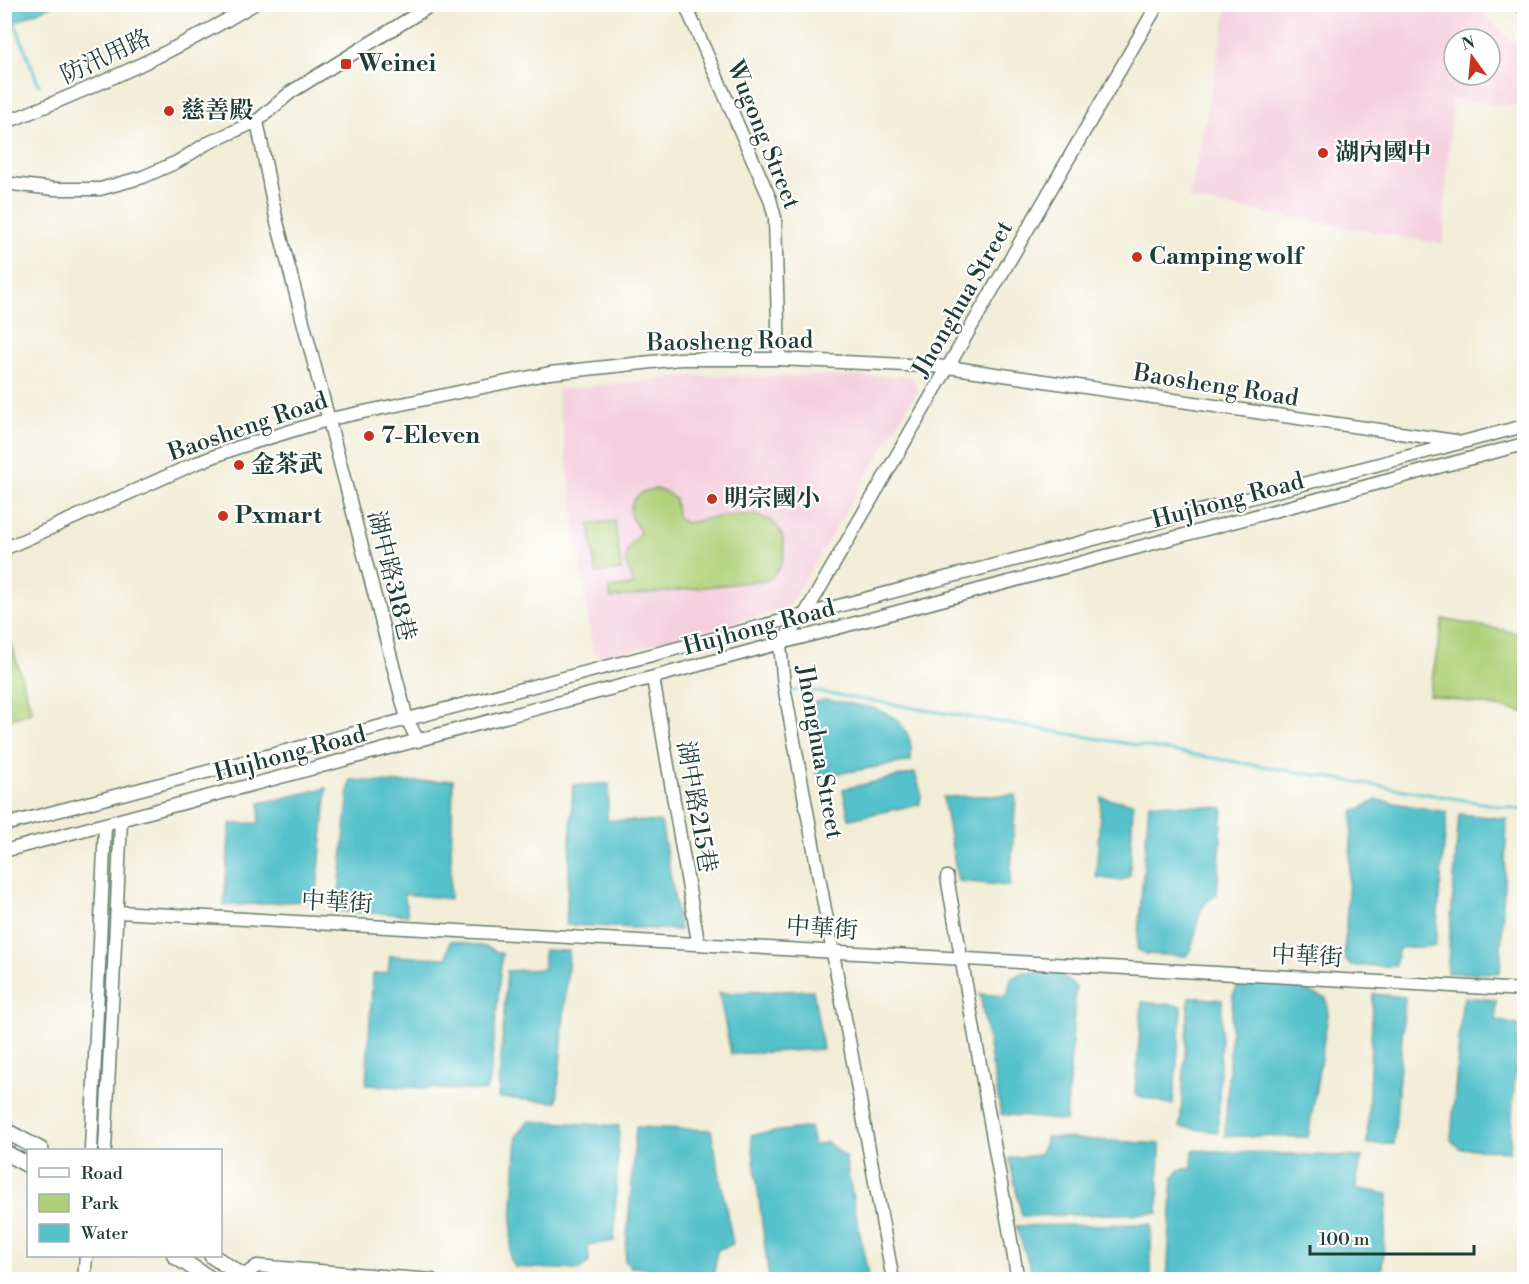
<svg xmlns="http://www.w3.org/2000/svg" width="1529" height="1284" font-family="'Libre Bodoni','Noto Serif TC',serif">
	<rect width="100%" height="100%" fill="#fff"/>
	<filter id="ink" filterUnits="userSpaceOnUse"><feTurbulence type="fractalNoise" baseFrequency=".0167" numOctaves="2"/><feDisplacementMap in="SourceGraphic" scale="12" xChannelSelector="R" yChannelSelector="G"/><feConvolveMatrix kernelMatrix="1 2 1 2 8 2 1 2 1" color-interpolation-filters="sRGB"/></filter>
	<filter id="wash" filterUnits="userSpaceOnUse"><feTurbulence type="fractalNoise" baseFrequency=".008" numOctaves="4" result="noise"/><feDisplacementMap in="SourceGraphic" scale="24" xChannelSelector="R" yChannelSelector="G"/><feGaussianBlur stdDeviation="1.35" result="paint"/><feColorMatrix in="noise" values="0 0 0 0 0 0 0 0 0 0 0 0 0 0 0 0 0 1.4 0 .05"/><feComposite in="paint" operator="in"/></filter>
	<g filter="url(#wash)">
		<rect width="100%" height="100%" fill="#f1edd7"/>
		<!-- built -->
		<g fill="#f4cfde" fill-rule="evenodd">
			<path d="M1228,5H1474L1524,52L1520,106L1452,100L1443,244L1189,200ZM1454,39H1490V75H1454Z"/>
			<polygon points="687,376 912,376 918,390 788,608 602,658 593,652 557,390"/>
		</g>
		<!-- green -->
		<g fill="#afd078" stroke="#678656" stroke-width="1.5">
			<path d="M656,489L666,492L675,499L677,517L685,523C715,519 783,497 784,548C784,561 778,573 767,580L611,598L609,588L634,585L625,560L628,549L640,533C639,526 633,523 631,516C627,500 642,489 656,489Z"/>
			<polygon points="615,521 621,570 596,573 589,524"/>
			<polygon points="1443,619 1524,634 1524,712 1429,695"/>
			<polygon points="12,646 32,712 5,721 5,649"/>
		</g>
		<!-- water -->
		<g fill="#54c1cb" stroke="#3a7f80" stroke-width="1.5">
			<polygon points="5,4 52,4 52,5 5,27"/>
			<path d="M825,700C866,706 916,708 911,761L818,777L807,704Z"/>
			<polygon points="915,773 921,793 920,804 849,819 843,789"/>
			<polygon points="350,780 396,783 453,780 450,899 404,894 408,915 337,911"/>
			<polygon points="609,784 607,820 661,822 680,930 566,925 573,785"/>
			<polygon points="327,788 316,900 224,906 230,824 259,823 260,803"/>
			<polygon points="1016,795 1010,886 958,881 943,797"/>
			<polygon points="1101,798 1133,803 1130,875 1121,881 1096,877"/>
			<polygon points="1377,800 1447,812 1435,946 1399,948 1395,966 1351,966 1344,958 1353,812"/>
			<path d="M1149,803L1223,808L1217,895C1187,911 1204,934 1186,956L1145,954L1137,949Z"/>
			<polygon points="1459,814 1507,819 1500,973 1447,973"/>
			<polygon points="450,941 487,947 502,954 490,1081 485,1091 366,1085 373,974 388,973 390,956 447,958"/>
			<polygon points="544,950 569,951 557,1102 498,1098 507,971 544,969"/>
			<polygon points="1024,972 1059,973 1076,987 1066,1121 1001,1114 980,994 1007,996 1011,978"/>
			<polygon points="1241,982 1303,985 1308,992 1326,998 1328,1015 1308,1137 1225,1136 1233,995"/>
			<polygon points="813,990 823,1049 731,1054 719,993"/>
			<polygon points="1373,994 1405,997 1394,1144 1367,1144"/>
			<polygon points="1189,997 1222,1000 1218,1132 1180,1127"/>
			<polygon points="1465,997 1496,1000 1496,1020 1518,1025 1510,1151 1459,1148 1451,1140 1462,1005"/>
			<polygon points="1142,1002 1182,1006 1173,1105 1135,1095"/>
			<polygon points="528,1121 619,1126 614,1241 588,1245 589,1262 580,1270 515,1267 510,1258 517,1136"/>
			<polygon points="636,1127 711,1130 733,1244 717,1250 714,1273 631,1267 625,1261"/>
			<polygon points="810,1127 814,1146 827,1142 845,1157 868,1275 864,1279 769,1279 751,1135"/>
			<polygon points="1047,1137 1160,1144 1158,1213 1022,1216 1009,1158 1039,1155"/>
			<polygon points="1193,1150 1362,1157 1355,1188 1388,1194 1381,1279 1167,1279 1173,1177 1180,1170 1192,1168"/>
			<polygon points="1151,1224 1151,1280 1034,1279 1016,1226"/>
		</g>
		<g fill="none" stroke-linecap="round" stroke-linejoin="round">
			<!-- stream -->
			<g stroke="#54c1cb" stroke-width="3">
				<polyline points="14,21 39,86"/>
				<polyline points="788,693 801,689 1524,810"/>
				<polyline points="101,1058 113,832"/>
			</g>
		</g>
	</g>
	<g filter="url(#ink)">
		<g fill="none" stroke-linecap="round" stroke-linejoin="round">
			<!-- minor casing -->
			<g stroke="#687b6d" stroke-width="15">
				<g id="minor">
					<polyline points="685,4 770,199 775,218 779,359"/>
					<polyline points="257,121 276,218 407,719 418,741"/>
					<path d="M4,123C90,89 175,52 254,4"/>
					<polyline points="4,183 54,189 100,189 143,177 177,162 206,144 257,121 291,92 433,4"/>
					<polyline points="4,549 194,464 239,447 330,419 550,373 680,359 779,359 948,367 1455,441"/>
					<polyline points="653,678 698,942"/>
					<polyline points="4,825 1524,426"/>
					<polyline points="4,851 1524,444"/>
					<polyline points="947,877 1018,1280"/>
					<polyline points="117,912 1524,990"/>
					<polyline points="91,1150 105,826"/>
					<polyline points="105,1150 121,821"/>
					<polyline points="84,1280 86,1256"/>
					<polyline points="238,1280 257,1266 432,1280"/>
					<polyline points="893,1280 784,686 780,644 805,614 1158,4"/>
				</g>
			</g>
			<!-- major casing -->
			<g stroke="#687b6d" stroke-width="18">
				<g id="major">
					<polyline points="1523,4 1524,6"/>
					<polyline points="4,1130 41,1150"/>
					<polyline points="4,1152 28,1165"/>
					<polyline points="175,1256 212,1280"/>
					<polyline points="212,1256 249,1280"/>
				</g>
			</g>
			<!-- minor -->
			<use href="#minor" stroke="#fff" stroke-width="12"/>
			<!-- major -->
			<use href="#major" stroke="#fff" stroke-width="15"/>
		</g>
	</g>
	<!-- markers -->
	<g fill="#c8321e" stroke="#fff" stroke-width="2">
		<rect x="340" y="58" width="12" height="12" rx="3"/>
		<circle cx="169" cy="111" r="6"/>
		<circle cx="1323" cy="153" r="6"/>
		<circle cx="1137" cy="257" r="6"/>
		<circle cx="369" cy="436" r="6"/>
		<circle cx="239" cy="465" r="6"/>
		<circle cx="712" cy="499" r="6"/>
		<circle cx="223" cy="516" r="6"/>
	</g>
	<g text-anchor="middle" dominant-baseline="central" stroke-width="4.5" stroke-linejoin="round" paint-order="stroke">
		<!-- street labels -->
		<g font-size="24" fill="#1f3d34" stroke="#fff">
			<text transform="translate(106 57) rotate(-25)">防汛用路</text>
			<text transform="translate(763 135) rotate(68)">Wugong Street</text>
			<text transform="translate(963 299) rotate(-60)">Jhonghua Street</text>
			<text transform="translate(730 342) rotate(-1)">Baosheng Road</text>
			<text transform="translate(1216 386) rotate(9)">Baosheng Road</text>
			<text transform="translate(248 427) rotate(-19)">Baosheng Road</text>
			<text transform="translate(1228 501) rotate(-15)">Hujhong Road</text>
			<text transform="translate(391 576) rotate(76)">湖中路318巷</text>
			<text transform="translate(759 628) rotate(-15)">Hujhong Road</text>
			<text transform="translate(819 752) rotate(80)">Jhonghua Street</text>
			<text transform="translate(290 754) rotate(-15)">Hujhong Road</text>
			<text transform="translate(696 807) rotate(80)">湖中路215巷</text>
			<text transform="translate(337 903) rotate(3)">中華街</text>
			<text transform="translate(822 929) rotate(4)">中華街</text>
			<text transform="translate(1307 957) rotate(3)">中華街</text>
		</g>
		<!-- poi labels -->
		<g font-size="24" font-weight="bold" fill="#1f3d34" stroke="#fff" text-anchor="start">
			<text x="358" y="64">Weinei</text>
			<text x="181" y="111">慈善殿</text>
			<text x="1335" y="153">湖內國中</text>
			<text x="1149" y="257">Camping wolf</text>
			<text x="381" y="436">7-Eleven</text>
			<text x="251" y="465">金茶武</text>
			<text x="724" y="499">明宗國小</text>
			<text x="235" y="516">Pxmart</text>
		</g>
	</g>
	<!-- margin -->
	<rect width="1529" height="1284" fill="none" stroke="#fff" stroke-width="24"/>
	<!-- legend -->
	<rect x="27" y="1149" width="195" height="108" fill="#ffffff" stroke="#a5b1ae" stroke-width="1.5"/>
	<rect x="39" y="1168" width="30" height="9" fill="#ffffff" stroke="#a5b1ae" stroke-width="1.5"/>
	<text x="81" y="1179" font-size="18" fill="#1f3d34">Road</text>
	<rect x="39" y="1194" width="30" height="18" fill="#afd078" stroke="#a5b1ae" stroke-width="1.5"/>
	<text x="81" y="1209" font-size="18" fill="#1f3d34">Park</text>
	<rect x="39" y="1224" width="30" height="18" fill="#54c1cb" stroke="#a5b1ae" stroke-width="1.5"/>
	<text x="81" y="1239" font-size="18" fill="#1f3d34">Water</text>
	<!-- north arrow -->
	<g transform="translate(1472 57) rotate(345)"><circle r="28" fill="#ffffff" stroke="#a5b1ae" stroke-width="1.5"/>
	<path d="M0-4.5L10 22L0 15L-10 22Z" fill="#c8321e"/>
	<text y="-9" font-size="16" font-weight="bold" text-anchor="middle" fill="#1f3d34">N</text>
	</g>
	<!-- scale -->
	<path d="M1310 1245v9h164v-9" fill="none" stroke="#1f3d34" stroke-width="3"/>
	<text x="1319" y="1245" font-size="18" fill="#1f3d34" stroke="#ffffff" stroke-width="4.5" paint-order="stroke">100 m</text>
</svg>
